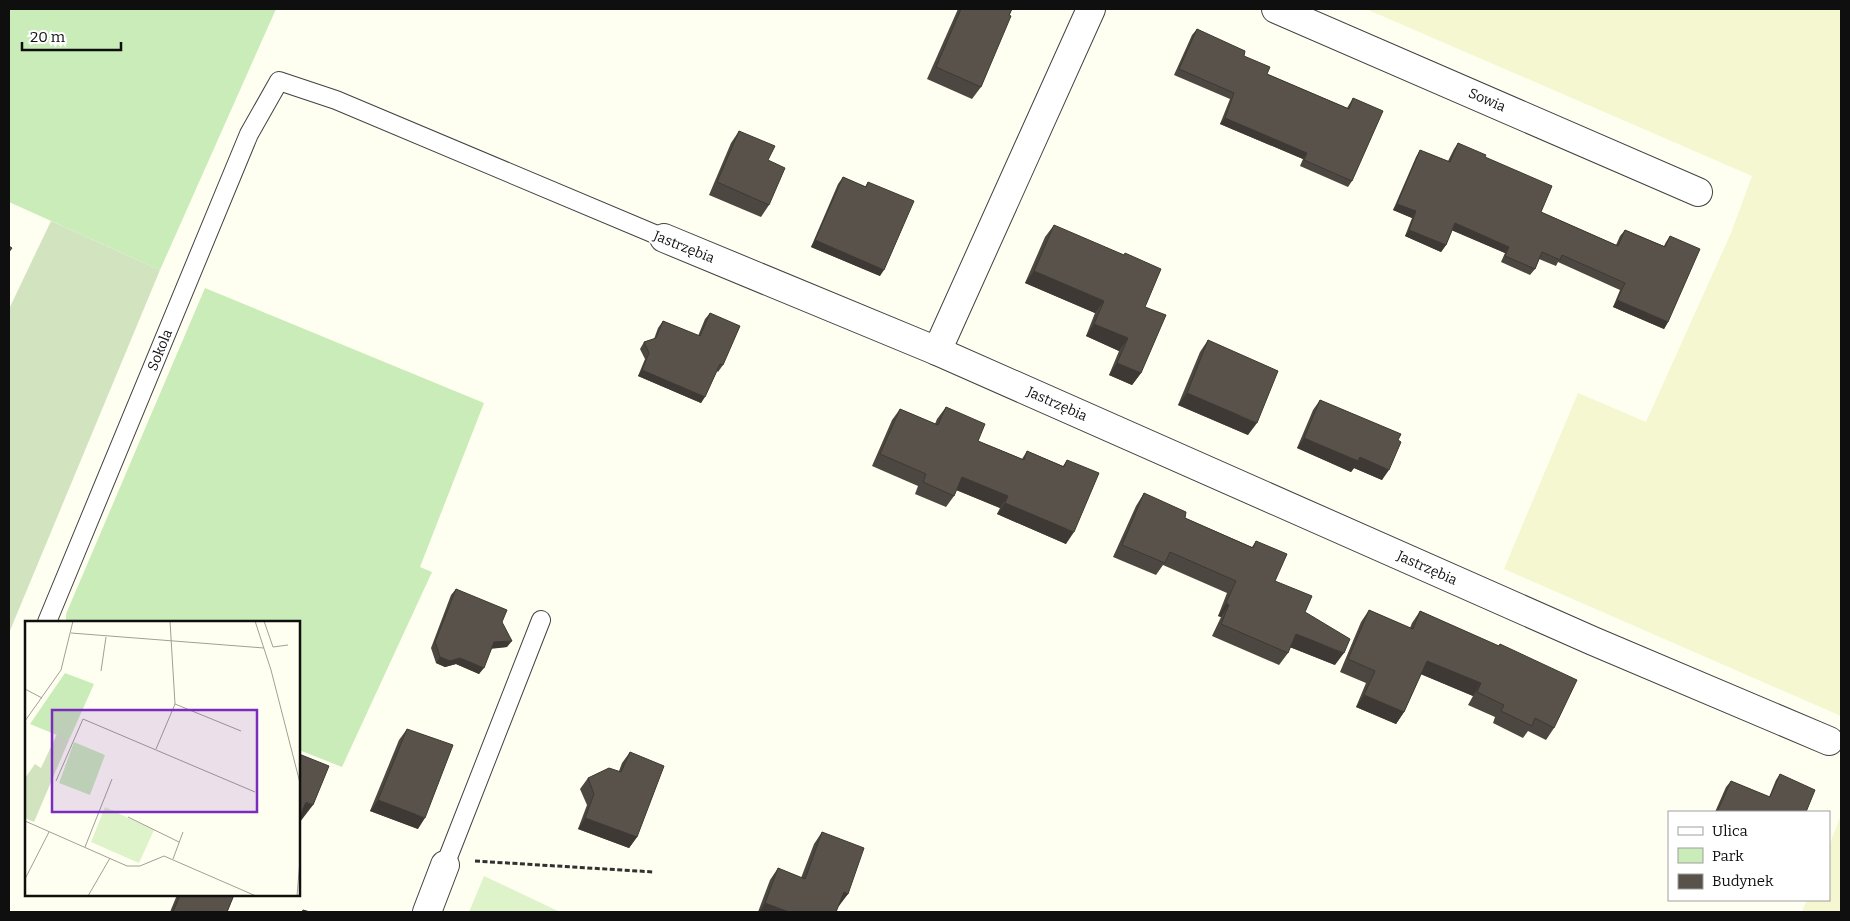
<svg xmlns="http://www.w3.org/2000/svg" width="1850" height="921" font-family="Bitter,serif">
	<rect width="100%" height="100%" fill="#fffff1"/>
	<!-- farmland -->
	<g fill="#f4f7cf">
		<polygon points="1366,9 1841,9 1841,716 1504,569 1578,393 1646,422 1731,233 1752,176"/>
		<polygon points="1841,815 1841,912 1802,912 1807,900 1829,900 1829,846"/>
	</g>
	<!-- green -->
	<g fill="#caecb8">
		<polygon points="9,9 276,9 160,270 9,202"/>
		<polygon points="205,288 484,403 420,567 432,572 342,767 299,750 299,622 66,622 66,614"/>
	</g>
	<!-- cemetery -->
	<polygon fill="#d2e3c0" points="51,221 160,270 9,633 9,309"/>
	<!-- pitch -->
	<polygon fill="#def3ca" points="484,876 560,912 469,912"/>
	<g fill="none" stroke-linecap="round" stroke-linejoin="round">
		<!-- lane casing -->
		<g stroke="#424242" stroke-width="20">
			<g id="lane">
				<polyline points="47,622 249,134 279,81 336,100 664,238"/>
				<polyline points="445,865 541,620"/>
			</g>
		</g>
		<!-- street casing -->
		<g stroke="#424242" stroke-width="30">
			<g id="street">
				<polyline points="1276,9 1698,192"/>
				<polyline points="664,238 937,351 1593,641 1829,741"/>
				<polyline points="937,351 1091,9"/>
				<polyline points="427,912 445,865"/>
			</g>
		</g>
		<!-- path -->
		<polyline stroke="#313131" stroke-width="3" stroke-dasharray="5 2.5" stroke-linecap="butt" points="475,861 654,872"/>
		<!-- lane -->
		<use href="#lane" stroke="#fff" stroke-width="18"/>
		<!-- street -->
		<use href="#street" stroke="#fff" stroke-width="28"/>
	</g>
	<!-- wall -->
	<g fill="#4c4740">
		<polygon points="958,9 1012,9 981,87 972,99 927,79"/>
		<polygon points="1197,29 1244,56 1267,74 1347,108 1353,98 1352,181 1348,187 1300,166 1303,159 1220,124 1230,99 1174,75 1192,35"/>
		<polygon points="739,131 768,160 769,205 761,217 709,195 731,143"/>
		<polygon points="1458,143 1485,157 1541,212 1616,245 1620,236 1625,230 1664,246 1666,242 1670,236 1668,322 1664,329 1613,307 1620,290 1558,262 1556,266 1539,259 1535,269 1530,275 1501,262 1505,253 1452,230 1446,245 1441,252 1405,236 1412,218 1393,210 1416,157 1420,150 1448,161 1454,149"/>
		<polygon points="843,177 865,187 868,182 880,276 811,247 838,184"/>
		<polygon points="1054,225 1145,307 1141,373 1132,385 1109,375 1119,351 1086,336 1095,313 1025,283 1045,237"/>
		<polygon points="710,313 723,365 718,372 717,371 701,403 638,376 645,359 640,349 644,342 654,339 658,328 663,321 698,336 705,319"/>
		<polygon points="1208,340 1248,435 1178,405 1200,352"/>
		<polygon points="1320,400 1398,440 1382,480 1354,468 1351,472 1297,448 1313,410"/>
		<polygon points="946,407 978,441 1022,459 1027,451 1063,466 1067,460 1066,544 997,514 1000,508 956,490 954,496 946,507 915,494 918,486 872,466 892,420 900,409 935,424 937,419"/>
		<polygon points="1144,493 1185,518 1252,547 1256,541 1275,581 1305,612 1335,665 1290,647 1288,653 1279,665 1212,636 1221,617 1218,616 1227,593 1163,565 1156,575 1113,557 1136,506"/>
		<polygon points="456,589 502,622 507,647 492,648 479,674 456,664 445,667 436,663 431,648 451,595"/>
		<polygon points="1369,610 1410,628 1412,623 1420,611 1498,646 1500,644 1554,728 1546,740 1528,731 1523,738 1493,723 1495,717 1468,705 1473,696 1421,674 1404,712 1396,724 1356,707 1366,683 1340,672 1361,622"/>
		<polygon points="407,729 418,829 370,811 399,740"/>
		<polygon points="630,752 637,837 629,848 578,829 587,805 580,789 588,778 619,771 622,763"/>
		<polygon points="1780,774 1806,812 1715,812 1726,787 1731,781 1769,797 1776,780"/>
		<polygon points="822,832 848,894 838,905 836,912 758,912 770,880 778,868 801,878 814,844"/>
		<polygon points="177,895 234,895 227,912 170,912"/>
	</g>
	<!-- shaded-wall -->
	<g fill="#3e3934">
		<polygon points="1225,118 1307,153 1303,159 1220,124"/>
		<polygon points="1397,204 1416,211 1412,218 1393,210"/>
		<polygon points="1455,223 1509,247 1505,253 1451,230"/>
		<polygon points="1409,230 1446,245 1441,252 1405,236"/>
		<polygon points="815,240 884,270 880,276 811,247"/>
		<polygon points="1034,271 1104,301 1095,313 1025,283"/>
		<polygon points="1617,300 1668,322 1664,329 1613,307"/>
		<polygon points="1094,324 1128,338 1119,351 1086,336"/>
		<polygon points="1117,363 1141,373 1132,385 1109,375"/>
		<polygon points="642,370 705,397 701,403 638,376"/>
		<polygon points="1187,393 1257,423 1248,435 1178,405"/>
		<polygon points="1304,438 1360,457 1389,470 1382,480 1354,468 1351,472 1297,448"/>
		<polygon points="962,477 1008,496 1000,508 954,489"/>
		<polygon points="1005,503 1074,532 1066,544 997,514"/>
		<polygon points="1226,603 1229,605 1221,617 1218,616"/>
		<polygon points="1296,634 1344,653 1335,665 1287,646"/>
		<polygon points="512,641 507,647 490,649 494,642"/>
		<polygon points="440,657 460,658 484,668 479,674 456,664 445,667 436,663"/>
		<polygon points="1427,661 1481,683 1473,696 1418,673"/>
		<polygon points="1364,695 1404,712 1396,724 1356,707"/>
		<polygon points="378,800 425,818 418,829 370,811"/>
		<polygon points="306,802 313,805 300,822 299,822 299,812"/>
		<polygon points="585,818 637,837 629,848 578,829"/>
		<polygon points="844,892 848,894 839,906 835,904"/>
		<polygon points="765,903 789,912 759,912"/>
	</g>
	<!-- building -->
	<g fill="#58524b" stroke="#3e3934">
		<polygon points="961,9 1012,9 1009,15 1011,16 981,87 936,67"/>
		<polygon points="1197,29 1245,51 1244,56 1270,67 1267,74 1349,109 1353,98 1383,111 1352,181 1304,160 1307,153 1225,118 1234,93 1179,69"/>
		<polygon points="739,131 775,146 768,160 785,168 769,205 717,182"/>
		<polygon points="1458,143 1486,155 1485,157 1552,186 1541,212 1618,246 1625,230 1665,247 1670,236 1700,249 1668,322 1617,300 1625,283 1562,255 1560,260 1542,252 1535,269 1505,256 1509,247 1455,223 1446,245 1409,230 1416,211 1397,204 1420,150 1450,162"/>
		<polygon points="843,177 866,187 868,182 914,201 884,270 815,240"/>
		<polygon points="1054,225 1124,255 1125,253 1161,269 1145,307 1166,315 1141,373 1117,363 1128,338 1094,324 1104,301 1034,271"/>
		<polygon points="9,246 12,248 9,252"/>
		<polygon points="710,313 740,326 723,365 720,364 705,397 642,370 649,353 644,342 656,338 663,321 700,336"/>
		<polygon points="1208,340 1278,371 1257,423 1187,393"/>
		<polygon points="1320,400 1401,434 1398,440 1401,442 1389,470 1360,457 1358,461 1304,438"/>
		<polygon points="946,407 985,424 978,441 1024,460 1027,451 1064,467 1067,460 1099,473 1074,532 1005,503 1008,496 962,477 954,496 923,482 926,474 880,454 900,409 938,425"/>
		<polygon points="1144,493 1186,512 1185,518 1253,548 1256,541 1287,554 1275,581 1312,596 1305,612 1350,639 1344,653 1296,634 1288,653 1221,624 1229,605 1226,603 1236,581 1170,552 1165,563 1122,545"/>
		<polygon points="456,589 507,610 502,622 512,641 494,642 484,668 460,658 450,661 440,657 435,642"/>
		<polygon points="1369,610 1413,629 1420,611 1499,646 1500,644 1577,680 1554,728 1535,718 1532,726 1501,711 1504,705 1477,692 1481,683 1427,661 1404,712 1364,695 1375,671 1348,659"/>
		<polygon points="407,729 453,745 425,818 378,800"/>
		<polygon points="630,752 664,766 637,837 585,818 594,794 588,778 609,768 621,772"/>
		<polygon points="299,754 329,766 313,805 306,802 299,819"/>
		<polygon points="1780,774 1815,790 1806,812 1717,812 1731,781 1770,797"/>
		<polygon points="822,832 864,848 848,894 844,892 836,912 789,912 765,903 778,868 805,879"/>
		<polygon points="180,895 234,895 227,912 173,912"/>
		<polygon points="303,910 310,912 302,912"/>
	</g>
	<g text-anchor="middle" dominant-baseline="central" stroke-width="5" stroke-linejoin="round" paint-order="stroke">
		<!-- street labels -->
		<g font-size="14" fill="#0f0f0f" stroke="#fff">
			<text transform="translate(1487 100) rotate(23)">Sowia</text>
			<text transform="translate(684 247) rotate(22)">Jastrzębia</text>
			<text transform="translate(160 350) rotate(-68)">Sokola</text>
			<text transform="translate(1057 404) rotate(24)">Jastrzębia</text>
			<text transform="translate(1427 568) rotate(24)">Jastrzębia</text>
		</g>
	</g>
	<!-- overview -->
	<g transform="translate(25 621)">
		<rect width="275" height="275" fill="#fffff1"/>
		<path d="M40,52L69,63L44,119L5,103ZM49,121L80,134L65,174L34,162Z" fill="#caecb8"/>
		<path d="M32,113L44,119L9,201L0,197V157L10,143L16,147Z" fill="#d2e3c0"/>
		<path d="M80,186L129,209L114,242L66,221Z" fill="#def3ca"/>
		<path fill="none" stroke="#9f9f97" stroke-width="1" d="M230,0L246,49L275,162M239,0L248,26L263,24M46,12L239,27M76,50L81,16M0,68L17,77M150,83L216,110M0,100L36,49L48,0M131,128L150,83L145,0M31,160L58,98L230,171M103,196L154,221M0,200L102,245H115L139,235L231,275M60,226L87,158M148,238L158,211M0,258L24,211M63,275L85,237M272,275L275,239"/>
		<path fill="#7b2cbf" fill-opacity="0.15" stroke="#7b2cbf" stroke-width="2.5" d="M27,89H232V191H27Z"/>
		<rect width="275" height="275" fill="none" stroke="#0f0f0f" stroke-width="2.5"/>
	</g>
	<!-- border -->
	<rect width="1850" height="921" fill="none" stroke="#0f0f0f" stroke-width="20"/>
	<!-- legend -->
	<rect x="1668" y="811" width="162" height="90" fill="#ffffff" stroke="#9f9f9f"/>
	<rect x="1678" y="827" width="25" height="8" fill="#ffffff" stroke="#9f9f9f"/>
	<text x="1712" y="836" font-size="15" fill="#0f0f0f">Ulica</text>
	<rect x="1678" y="848" width="25" height="15" fill="#caecb8" stroke="#9f9f9f"/>
	<text x="1712" y="861" font-size="15" fill="#0f0f0f">Park</text>
	<rect x="1678" y="874" width="25" height="15" fill="#58524b" stroke="#9f9f9f"/>
	<text x="1712" y="886" font-size="15" fill="#0f0f0f">Budynek</text>
	<!-- scale -->
	<path d="M22 42v8h99v-8" fill="none" stroke="#0f0f0f" stroke-width="2.5"/>
	<text x="30" y="42" font-size="15" fill="#0f0f0f" stroke="#ffffff" stroke-width="4" paint-order="stroke">20 m</text>
</svg>
